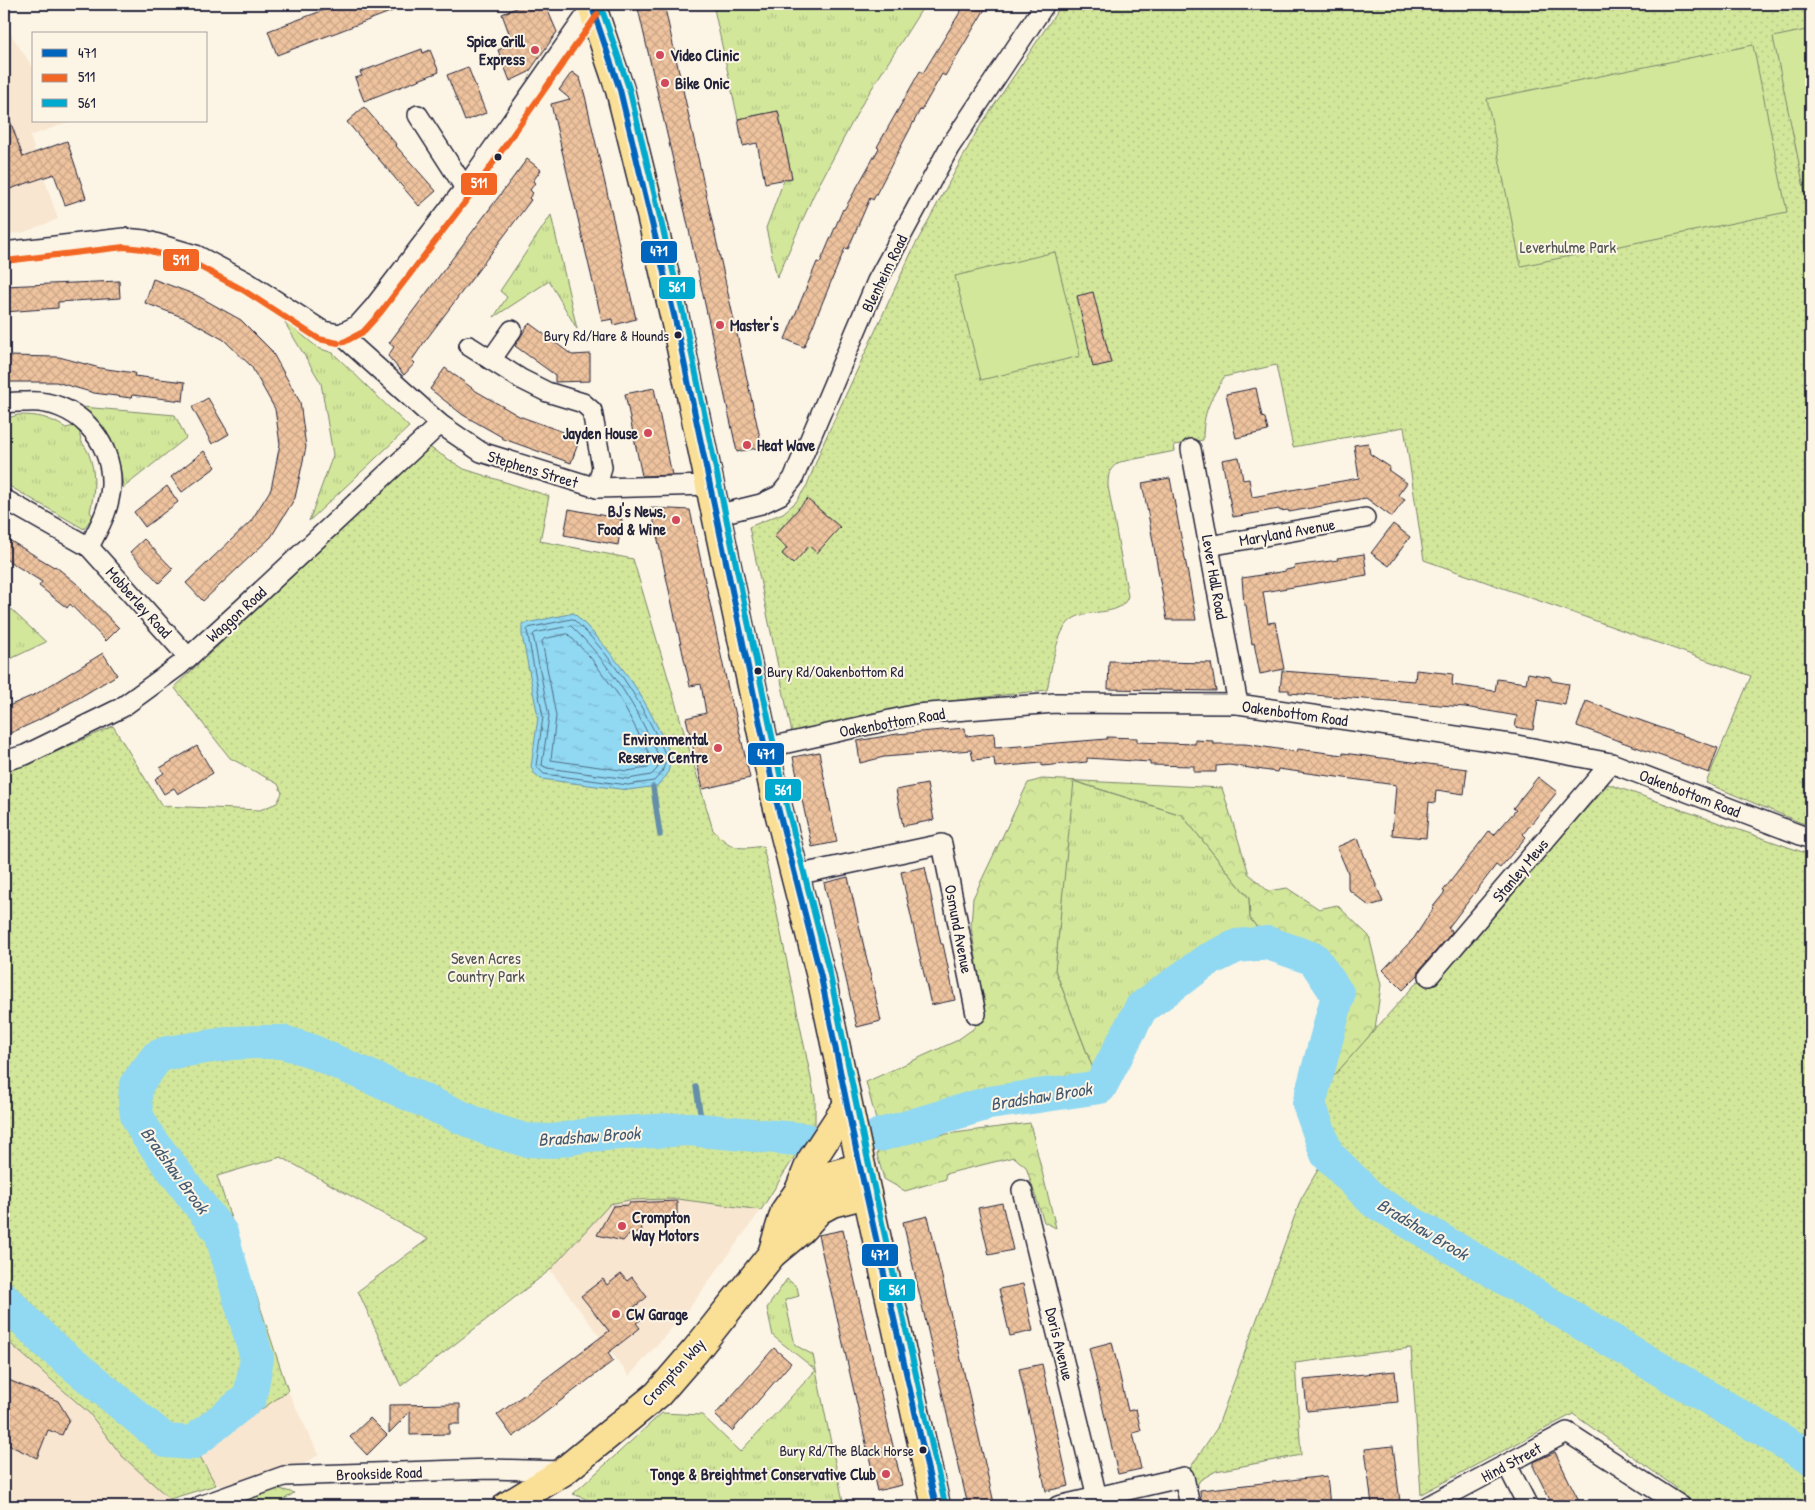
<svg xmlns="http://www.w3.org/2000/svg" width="1815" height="1510" font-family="'Patrick Hand',sans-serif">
	<defs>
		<pattern id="grass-tufts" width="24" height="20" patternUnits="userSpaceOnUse" patternTransform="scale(1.25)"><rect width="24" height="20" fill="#d3e79b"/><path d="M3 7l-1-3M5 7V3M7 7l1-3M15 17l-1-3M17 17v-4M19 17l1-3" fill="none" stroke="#b5c686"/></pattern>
		<pattern id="forest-crowns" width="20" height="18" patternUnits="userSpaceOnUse" patternTransform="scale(1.25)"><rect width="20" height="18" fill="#d3e79b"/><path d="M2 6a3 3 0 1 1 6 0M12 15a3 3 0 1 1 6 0" fill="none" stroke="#b5c686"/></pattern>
		<pattern id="park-dots" width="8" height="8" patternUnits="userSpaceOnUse" patternTransform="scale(1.25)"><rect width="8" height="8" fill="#d3e79b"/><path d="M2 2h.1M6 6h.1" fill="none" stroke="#b5c686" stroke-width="1.8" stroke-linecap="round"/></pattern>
		<pattern id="water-ripples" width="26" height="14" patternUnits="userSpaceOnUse" patternTransform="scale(1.25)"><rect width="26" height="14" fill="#91d8f2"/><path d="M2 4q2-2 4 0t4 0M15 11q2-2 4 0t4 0" fill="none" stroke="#7db9d0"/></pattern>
		<pattern id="building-cross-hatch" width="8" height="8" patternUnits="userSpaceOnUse" patternTransform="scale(1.25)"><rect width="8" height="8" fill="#eec39e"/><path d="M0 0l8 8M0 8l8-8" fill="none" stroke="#cca789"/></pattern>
	</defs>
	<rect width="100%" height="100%" fill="#fcf5e5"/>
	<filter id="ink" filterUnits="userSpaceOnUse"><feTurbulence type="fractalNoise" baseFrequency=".02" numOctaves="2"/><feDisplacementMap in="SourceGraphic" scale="10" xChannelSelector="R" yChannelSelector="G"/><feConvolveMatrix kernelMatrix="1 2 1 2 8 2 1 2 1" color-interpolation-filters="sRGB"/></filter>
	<g filter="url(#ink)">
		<!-- built -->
		<g fill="#f8e6d0">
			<polygon points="4,24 34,69 34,121 69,122 30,136 58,219 22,233 4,234"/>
			<polygon points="677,1199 761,1210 688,1310 629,1376 550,1270 610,1204 629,1200"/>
			<polygon points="4,1338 89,1413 122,1456 178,1506 4,1506"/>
			<polygon points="288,1391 319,1455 303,1464 284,1465 227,1486 216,1485 198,1453"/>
		</g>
		<!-- grass -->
		<g fill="url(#grass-tufts)" stroke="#7a846b">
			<polygon points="713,4 925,4 862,104 814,194 777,278 766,228 784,180 792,178 778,111 738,119"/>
			<polygon points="551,215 577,329 549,281 494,317 507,297 500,291"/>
			<polygon points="282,318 318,348 333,353 409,427 309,521 333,455 321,383"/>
			<path d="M82,407L175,415L186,438L123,488C120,452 110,431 82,407Z"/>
			<path d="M18,415C39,415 48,417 66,428L75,426L80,430C79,442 83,442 88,452C96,471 95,491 90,512L93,516L84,529L4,483V419Z"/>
			<polygon points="4,603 46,642 4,662"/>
			<polygon points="1073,781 1182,815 1249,898 1250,918 1268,943 1237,946 1206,961 1141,1008 1100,1087 1055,970"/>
			<polygon points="787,1279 797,1287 799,1296 785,1300 795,1345 813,1355 816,1370 844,1506 604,1506 573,1494 662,1413 702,1415 740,1452 816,1370 773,1336 767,1308"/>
		</g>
		<!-- forest -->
		<g fill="url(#forest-crowns)" stroke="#7a846b">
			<polygon points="1042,779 1222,788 1249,874 1268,891 1287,888 1319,909 1337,905 1369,936 1381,985 1375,1030 1309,1104 1338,995 1314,959 1268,943 1250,918 1249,898 1182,815 1074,781 1055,970 1100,1087 989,1103 880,1135 866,1082 956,1041 973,1029 985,1012 971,927 973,898 1028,783"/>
			<polygon points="1030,1123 1056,1228 1044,1222 1026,1167 1014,1157 945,1174 946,1179 905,1191 884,1179 877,1155 879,1143"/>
			<polygon points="263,1484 294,1493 274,1506 200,1506"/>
		</g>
		<!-- park -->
		<g fill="url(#park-dots)" stroke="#7a846b">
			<path d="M1062,4H1811V827L1706,783L1751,676L1424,560L1404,427L1293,447L1276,365L1224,377C1210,401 1203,411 1203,440L1174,445L1175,451L1120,462C1109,468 1108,474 1108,486L1128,596C1121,620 1084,605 1068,623C1055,637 1051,672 1047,690L908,706L792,733L749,527L783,513L796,502L807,485L824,442L913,249L977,131Z"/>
			<path d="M429,447L464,469L549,496L540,541L633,559L713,830C731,849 738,850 763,846L815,1098V1124L761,1210L677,1199L629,1200L610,1204L550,1270L401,1386L358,1291L428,1239L281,1157L217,1176L288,1391L198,1453L216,1485L170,1499L122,1456L89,1413L4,1338V770L34,762L113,726L162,806L260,810L277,803L282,793L278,784L230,758L174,687Z"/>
			<polygon points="1608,784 1811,855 1811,1506 1685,1506 1675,1487 1573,1414 1421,1494 1411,1348 1295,1363 1301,1455 1216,1471 1200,1480 1189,1500 1184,1477 1217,1428 1301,1199 1327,1154 1309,1104 1418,981 1428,988"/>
		</g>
		<!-- pitch -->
		<g fill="#d3e79b" stroke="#7a846b">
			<polygon points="1811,29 1811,206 1808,207 1773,37"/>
			<polygon points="1753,45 1787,212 1521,266 1487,99"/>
			<polygon points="1055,252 1080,356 981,380 955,276"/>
		</g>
		<!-- water -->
		<path fill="url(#water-ripples)" stroke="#658fa9" d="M574,613C595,634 615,657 632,682C648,705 660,732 672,758L667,775L657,786L628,790L541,779L534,773L531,767L538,717L522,635V624Z"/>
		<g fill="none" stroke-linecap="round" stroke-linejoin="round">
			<!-- shore -->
			<g stroke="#4e6b84" stroke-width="1">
				<path d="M573,619C614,657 645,708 667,758L662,772L654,781L628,785L544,774L536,766L543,717L527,630L529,628Z"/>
				<path d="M571,626C610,663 638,710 660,759L657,769L651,775L628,779L547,768L542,765L549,716L533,635L535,633Z"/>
				<polygon points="568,634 590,657 617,693 652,759 648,768 627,771 551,760 556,716 542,641 544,639"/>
			</g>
			<!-- stream -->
			<g stroke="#658fa9" stroke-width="5.5">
				<polyline points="653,787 660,835"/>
				<polyline points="696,1087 703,1131"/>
			</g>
			<!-- river -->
			<g stroke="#91d8f2" stroke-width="34">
				<polyline points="880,1135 989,1103 1100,1087 1141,1008 1206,961 1237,946 1268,943 1314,959 1338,995 1309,1104 1327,1154 1374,1201 1811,1458"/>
				<polyline points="4,1299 45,1341 166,1441 192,1443 250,1397 257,1358 221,1233 147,1135 137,1116 135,1101 136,1085 157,1057 167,1053 232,1043 256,1042 283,1042 309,1050 488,1129 525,1140 553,1141 588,1135 689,1129 807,1140"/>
			</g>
		</g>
		<!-- building -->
		<g fill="url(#building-cross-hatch)" stroke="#22223b">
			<polygon points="340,4 411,4 277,55 268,31"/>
			<polygon points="514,4 545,4 557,32 529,72 510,81 498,50 513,44 502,14 516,8"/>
			<polygon points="637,4 664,4 762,447 737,452 687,221"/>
			<polygon points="965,4 988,4 945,76 942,74 921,111 920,110 873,200 870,198 848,249 845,248 804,347 785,339 817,262 820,263 843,209 844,210 879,148 877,147 920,71 923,73"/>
			<polygon points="422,49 423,53 430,50 439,72 364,101 355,78 362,76 360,72"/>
			<polygon points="468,67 486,113 465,121 447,75"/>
			<polygon points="572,72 580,78 585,96 636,319 614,325 613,319 602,321 551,104 570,99 559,90"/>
			<polygon points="364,107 397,145 396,146 436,191 419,206 347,122"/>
			<polygon points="4,109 6,109 23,157 67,141 86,198 65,205 54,174 4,191"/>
			<polygon points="778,111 792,178 765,183 757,143 743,146 738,119"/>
			<polygon points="527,159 541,170 533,181 535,183 530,190 533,193 529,198 531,200 425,341 412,360 415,363 404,375 388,356 394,347 389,343"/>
			<polygon points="153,279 196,295 241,320 271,350 300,402 306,447 295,498 271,537 203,601 186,583 251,521 271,489 280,444 275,409 251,366 224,340 185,318 145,303"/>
			<polygon points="119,281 120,298 58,302 58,308 4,312 4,286"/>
			<polygon points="1093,292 1111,363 1093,367 1077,296"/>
			<polygon points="529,323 572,355 590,354 590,381 555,382 555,375 515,346"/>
			<polygon points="7,356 59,357 100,368 135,373 134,376 185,382 183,401 132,395 131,398 94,393 56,382 7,382"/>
			<polygon points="445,368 476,391 519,416 580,438 571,463 501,438 502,437 463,415 430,389"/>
			<polygon points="654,388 672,475 642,476 625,394"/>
			<polygon points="1256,388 1262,417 1265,418 1268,431 1236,438 1226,394"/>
			<polygon points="208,398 229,434 212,444 192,407"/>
			<polygon points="1368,443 1370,454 1390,467 1388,470 1407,483 1398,495 1405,499 1392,517 1366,498 1289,512 1288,510 1280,511 1279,509 1233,517 1222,460 1239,457 1243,480 1249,479 1252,497 1359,478 1354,445"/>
			<polygon points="204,451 216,467 182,492 171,477"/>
			<polygon points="1170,478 1190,585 1196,620 1167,620 1147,508 1142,483"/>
			<polygon points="167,486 178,502 145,527 134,512"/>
			<polygon points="807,499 840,527 817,553 809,546 793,564 782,554 787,548 774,536"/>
			<polygon points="651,508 690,510 732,707 734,707 750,778 703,789 686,718 706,713 701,684 690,686"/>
			<polygon points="569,509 622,519 618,545 564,535"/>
			<polygon points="1393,524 1410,537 1389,566 1371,553"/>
			<polygon points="4,537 54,567 55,566 82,588 81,589 119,628 106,641 70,604 67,608 39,586 42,582 4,558"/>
			<polygon points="144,539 173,569 159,583 130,552"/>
			<polygon points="1364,554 1367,575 1263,592 1268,623 1275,622 1284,669 1260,674 1254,643 1252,644 1246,605 1244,605 1242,578 1286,571 1286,570 1295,568 1294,566 1338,560 1337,558"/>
			<polygon points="103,653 117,675 77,699 37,721 4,736 4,708 36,694"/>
			<polygon points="1109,661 1211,663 1216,691 1108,689"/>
			<polygon points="1416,670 1453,674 1452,685 1495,691 1497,679 1526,683 1528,673 1550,677 1552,681 1569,684 1565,705 1538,700 1533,730 1515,727 1517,716 1465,707 1289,693 1289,690 1280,690 1282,671 1415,681"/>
			<polygon points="1586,701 1718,748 1709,773 1577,726"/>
			<polygon points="965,728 966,736 994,733 995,748 1107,739 1107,737 1137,738 1137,742 1195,744 1195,740 1213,741 1213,744 1245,744 1297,752 1298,749 1343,755 1343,753 1467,769 1464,794 1436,790 1435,803 1429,802 1426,838 1392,835 1396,785 1278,769 1277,772 1229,765 1216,766 1216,772 1194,772 1194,766 1150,765 1150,762 1087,758 1087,762 1042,766 1042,763 995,767 994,758 973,760 971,750 884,757 860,763 857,741 897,734"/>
			<polygon points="197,746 213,773 178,794 174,788 164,794 155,779 164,773 160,768"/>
			<polygon points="819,752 837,842 812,847 793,757"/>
			<polygon points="1538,777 1557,792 1523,834 1526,837 1500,868 1496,865 1448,928 1452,931 1451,934 1420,969 1418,975 1403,990 1383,970 1414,938 1433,909 1432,908 1445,892 1443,891 1489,831 1494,835 1516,810 1513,808"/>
			<polygon points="927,784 934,820 903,826 896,790"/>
			<polygon points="1358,838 1365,858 1383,902 1369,906 1348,889 1348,873 1337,847"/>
			<polygon points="925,867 941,944 943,944 955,1000 931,1005 901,872"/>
			<polygon points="848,877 881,1021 857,1027 824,883"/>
			<polygon points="677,1201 677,1217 641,1218 642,1233 630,1233 623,1241 597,1235 613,1206 629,1205 629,1203"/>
			<polygon points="1002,1203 1013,1250 989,1255 978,1208"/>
			<polygon points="928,1216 994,1503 979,1506 968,1506 903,1222"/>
			<polygon points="843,1230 902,1485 877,1491 818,1235"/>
			<polygon points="621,1274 627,1281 632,1277 647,1297 633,1308 642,1319 636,1323 640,1328 608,1353 613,1361 513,1437 497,1415 609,1331 581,1296 603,1279 607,1285"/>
			<polygon points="1023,1284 1033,1331 1010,1336 999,1289"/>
			<polygon points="1112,1342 1128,1411 1136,1409 1141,1431 1133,1433 1141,1469 1118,1474 1089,1348"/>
			<polygon points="774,1348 791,1363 732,1431 715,1415"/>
			<polygon points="1042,1364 1069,1486 1046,1491 1019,1369"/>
			<polygon points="1395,1371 1398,1402 1307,1411 1304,1380"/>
			<polygon points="4,1378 58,1401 69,1419 62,1435 48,1430 37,1458 4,1443"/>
			<polygon points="460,1404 460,1424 449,1424 449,1434 410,1435 410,1412 389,1433 389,1405"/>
			<polygon points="370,1418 387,1435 367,1455 350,1437"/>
			<polygon points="1393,1446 1400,1502 1372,1505 1365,1449"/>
			<polygon points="1555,1452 1571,1485 1582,1506 1553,1506 1534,1468 1534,1462"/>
			<polygon points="1327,1476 1330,1506 1201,1506 1200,1490"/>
		</g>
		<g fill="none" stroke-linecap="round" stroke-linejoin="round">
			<!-- street casing -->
			<g stroke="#22223b" stroke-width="22">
				<g id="street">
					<polyline points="418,115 465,188"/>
					<polyline points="4,252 124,238 145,240 196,255 247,282 323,331 340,334 440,424 481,452 597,488 710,485"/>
					<polyline points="340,334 358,325 374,307 465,188 592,7"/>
					<polyline points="469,346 521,379 547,392 583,403 592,411 602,467 597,488"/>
					<polyline points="491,360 512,330"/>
					<path d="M4,404C11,401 19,402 27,402C74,399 113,438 111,486C109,511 100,525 89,547"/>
					<polyline points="1191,449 1238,704"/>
					<polyline points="4,499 89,547 188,657"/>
					<polyline points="716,515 761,504 780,495 793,479 877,281 949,148 1045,4"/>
					<polyline points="1209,546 1365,518"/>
					<polyline points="765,748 917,714 1055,703 1238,704 1517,745 1611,763 1811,839"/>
					<polyline points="4,761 25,755 121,708 180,665 245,606 440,424"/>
					<polyline points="796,875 942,844 976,1014"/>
					<polyline points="1429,976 1611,763"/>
					<polyline points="1022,1190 1097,1497"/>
					<polyline points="1507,1465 1528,1506"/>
					<polyline points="200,1506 284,1476 490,1469 563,1471"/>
					<polyline points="1058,1506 1184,1477 1190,1506"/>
					<polyline points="1428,1506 1567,1432 1681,1506"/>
				</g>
			</g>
			<!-- primary casing -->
			<g stroke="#22223b" stroke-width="31">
				<polyline id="primary" points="867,1194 936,1506"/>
			</g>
			<!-- highway casing -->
			<g stroke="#22223b" stroke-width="31">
				<g id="highway">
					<polyline points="799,1191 825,1177 861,1167"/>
					<polyline points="772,1254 785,1211 799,1191 811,1161 847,1106"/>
					<polyline points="507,1506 564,1471 658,1394 696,1350 772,1254 802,1229 819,1210 832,1203 867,1194 821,977 776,800 675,319 651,215 620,90 591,4"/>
				</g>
			</g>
			<!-- street -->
			<use href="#street" stroke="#fcf5e5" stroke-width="19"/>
			<!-- primary -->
			<use href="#primary" stroke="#fadf96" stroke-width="28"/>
			<!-- highway -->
			<use href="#highway" stroke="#fadf96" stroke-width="28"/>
			<!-- bus-1 casing -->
			<g stroke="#fcf5e5" stroke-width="10">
				<polyline id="bus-1" points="591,4 620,90 675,319 776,800 821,977 856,1149 936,1506"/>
			</g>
			<!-- bus-2 casing -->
			<g stroke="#fcf5e5" stroke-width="10">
				<g id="bus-2">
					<polyline points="5,261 124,247 143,249 193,263 243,290 319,339 338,343"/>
					<polyline points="344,342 363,332 381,312 472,193 599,12"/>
				</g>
			</g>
			<!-- bus-3 casing -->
			<g stroke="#fcf5e5" stroke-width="10">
				<polyline id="bus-3" points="600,4 629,88 684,317 785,798 830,975 865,1147 945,1504"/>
			</g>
			<!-- bus-1 -->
			<use href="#bus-1" stroke="#0065bd" stroke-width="6"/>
			<!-- bus-2 -->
			<use href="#bus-2" stroke="#f26522" stroke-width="6"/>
			<!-- bus-3 -->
			<use href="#bus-3" stroke="#00a9ce" stroke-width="6"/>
		</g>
	</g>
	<!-- markers -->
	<g fill="#d1495b" stroke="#fcf5e5" stroke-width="2">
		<circle cx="535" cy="50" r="5"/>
		<circle cx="660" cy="55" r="5"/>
		<circle cx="665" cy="83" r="5"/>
		<circle cx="720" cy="325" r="5"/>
		<circle cx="648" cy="433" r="5"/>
		<circle cx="747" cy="445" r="5"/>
		<circle cx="676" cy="520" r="5"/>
		<circle cx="718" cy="748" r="5"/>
		<circle cx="622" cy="1226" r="5"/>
		<circle cx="616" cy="1314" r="5"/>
		<circle cx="886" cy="1474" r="5"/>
	</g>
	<g fill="#22223b" stroke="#fcf5e5" stroke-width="2">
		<circle cx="498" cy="157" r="4.5"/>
		<circle cx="678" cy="335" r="4.5"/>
		<circle cx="758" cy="671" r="4.5"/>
		<circle cx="923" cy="1450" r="4.5"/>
	</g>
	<g text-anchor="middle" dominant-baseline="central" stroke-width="4" stroke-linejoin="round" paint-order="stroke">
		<!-- bus labels -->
		<g font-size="15" fill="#22223b" stroke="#fcf5e5" text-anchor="end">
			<text x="669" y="335">Bury Rd/Hare &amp; Hounds</text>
			<text x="767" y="671" text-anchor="start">Bury Rd/Oakenbottom Rd</text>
			<text x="914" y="1450">Bury Rd/The Black Horse</text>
		</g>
		<!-- poi labels -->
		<g font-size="16" font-weight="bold" fill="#22223b" stroke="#fcf5e5" text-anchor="start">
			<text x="525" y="41" text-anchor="end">Spice Grill<tspan x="525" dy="18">Express</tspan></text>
			<text x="670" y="55">Video Clinic</text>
			<text x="675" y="83">Bike Onic</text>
			<text x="730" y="325">Master's</text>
			<text x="638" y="433" text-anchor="end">Jayden House</text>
			<text x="757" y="445">Heat Wave</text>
			<text x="666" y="511" text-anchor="end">BJ's News,<tspan x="666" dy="18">Food &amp; Wine</tspan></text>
			<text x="708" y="739" text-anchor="end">Environmental<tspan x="708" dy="18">Reserve Centre</tspan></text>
			<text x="632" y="1217">Crompton<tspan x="632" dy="18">Way Motors</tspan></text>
			<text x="626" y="1314">CW Garage</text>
			<text x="876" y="1474" text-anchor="end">Tonge &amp; Breightmet Conservative Club</text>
		</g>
		<!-- park labels -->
		<g font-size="16" fill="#4e5353" stroke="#fcf5e5">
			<text x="1568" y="247">Leverhulme Park</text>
			<text x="486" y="958">Seven Acres<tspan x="486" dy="18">Country Park</tspan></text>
		</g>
		<!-- street labels -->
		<g font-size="16" fill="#22223b" stroke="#fcf5e5">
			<text transform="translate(884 273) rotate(-64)">Blenheim Road</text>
			<text transform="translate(533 469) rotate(17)">Stephens Street</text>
			<text transform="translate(1287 532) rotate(-10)">Maryland Avenue</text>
			<text transform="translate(1215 577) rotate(80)">Lever Hall Road</text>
			<text transform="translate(139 602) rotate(48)">Mobberley Road</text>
			<text transform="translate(236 614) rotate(-42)">Waggon Road</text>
			<text transform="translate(1295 713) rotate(8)">Oakenbottom Road</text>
			<text transform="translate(892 722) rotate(-10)">Oakenbottom Road</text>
			<text transform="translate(1690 793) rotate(21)">Oakenbottom Road</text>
			<text transform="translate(1520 870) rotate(-50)">Stanley Mews</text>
			<text transform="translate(959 929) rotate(79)">Osmund Avenue</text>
			<text transform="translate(1060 1344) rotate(76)">Doris Avenue</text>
			<text transform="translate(673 1372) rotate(-48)">Crompton Way</text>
			<text transform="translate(1511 1462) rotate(-28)">Hind Street</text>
			<text transform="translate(379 1473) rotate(-2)">Brookside Road</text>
		</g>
		<!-- water labels -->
		<g font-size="18" font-style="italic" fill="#435972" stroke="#fcf5e5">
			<text transform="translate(1041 1096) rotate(-9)">Bradshaw Brook</text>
			<text transform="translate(589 1136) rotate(-4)">Bradshaw Brook</text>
			<text transform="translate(175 1170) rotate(54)">Bradshaw Brook</text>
			<text transform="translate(1423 1229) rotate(31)">Bradshaw Brook</text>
		</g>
	</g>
	<g stroke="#fcf5e5" stroke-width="2">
		<rect x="460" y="172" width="38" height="24" rx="5" fill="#f26522"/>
		<rect x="640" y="240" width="38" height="24" rx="5" fill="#0065bd"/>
		<rect x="162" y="248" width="38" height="24" rx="5" fill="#f26522"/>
		<rect x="658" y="276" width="38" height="24" rx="5" fill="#00a9ce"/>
		<rect x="747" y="742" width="38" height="24" rx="5" fill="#0065bd"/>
		<rect x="764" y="778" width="38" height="24" rx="5" fill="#00a9ce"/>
		<rect x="861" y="1243" width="38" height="24" rx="5" fill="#0065bd"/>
		<rect x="878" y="1278" width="38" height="24" rx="5" fill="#00a9ce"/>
	</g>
	<g font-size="14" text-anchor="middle" font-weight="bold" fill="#fff">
		<text x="479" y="188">511</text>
		<text x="659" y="256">471</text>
		<text x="181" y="265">511</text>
		<text x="677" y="292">561</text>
		<text x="766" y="759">471</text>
		<text x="783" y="795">561</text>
		<text x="880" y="1260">471</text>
		<text x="897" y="1295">561</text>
	</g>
	<!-- margin -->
	<rect width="1815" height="1510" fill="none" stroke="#fcf5e5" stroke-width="20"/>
	<rect x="10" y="10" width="1795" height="1490" fill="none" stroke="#22223b" stroke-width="2" filter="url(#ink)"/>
	<!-- legend -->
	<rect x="32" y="32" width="175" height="90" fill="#fcf5e5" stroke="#a5a1a1"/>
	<rect x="42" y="49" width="25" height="8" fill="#0065bd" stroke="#a5a1a1"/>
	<text x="78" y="58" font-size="15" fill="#22223b">471</text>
	<rect x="42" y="74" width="25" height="8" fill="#f26522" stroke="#a5a1a1"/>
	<text x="78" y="82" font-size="15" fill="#22223b">511</text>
	<rect x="42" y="99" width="25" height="8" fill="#00a9ce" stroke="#a5a1a1"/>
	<text x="78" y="108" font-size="15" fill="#22223b">561</text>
</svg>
